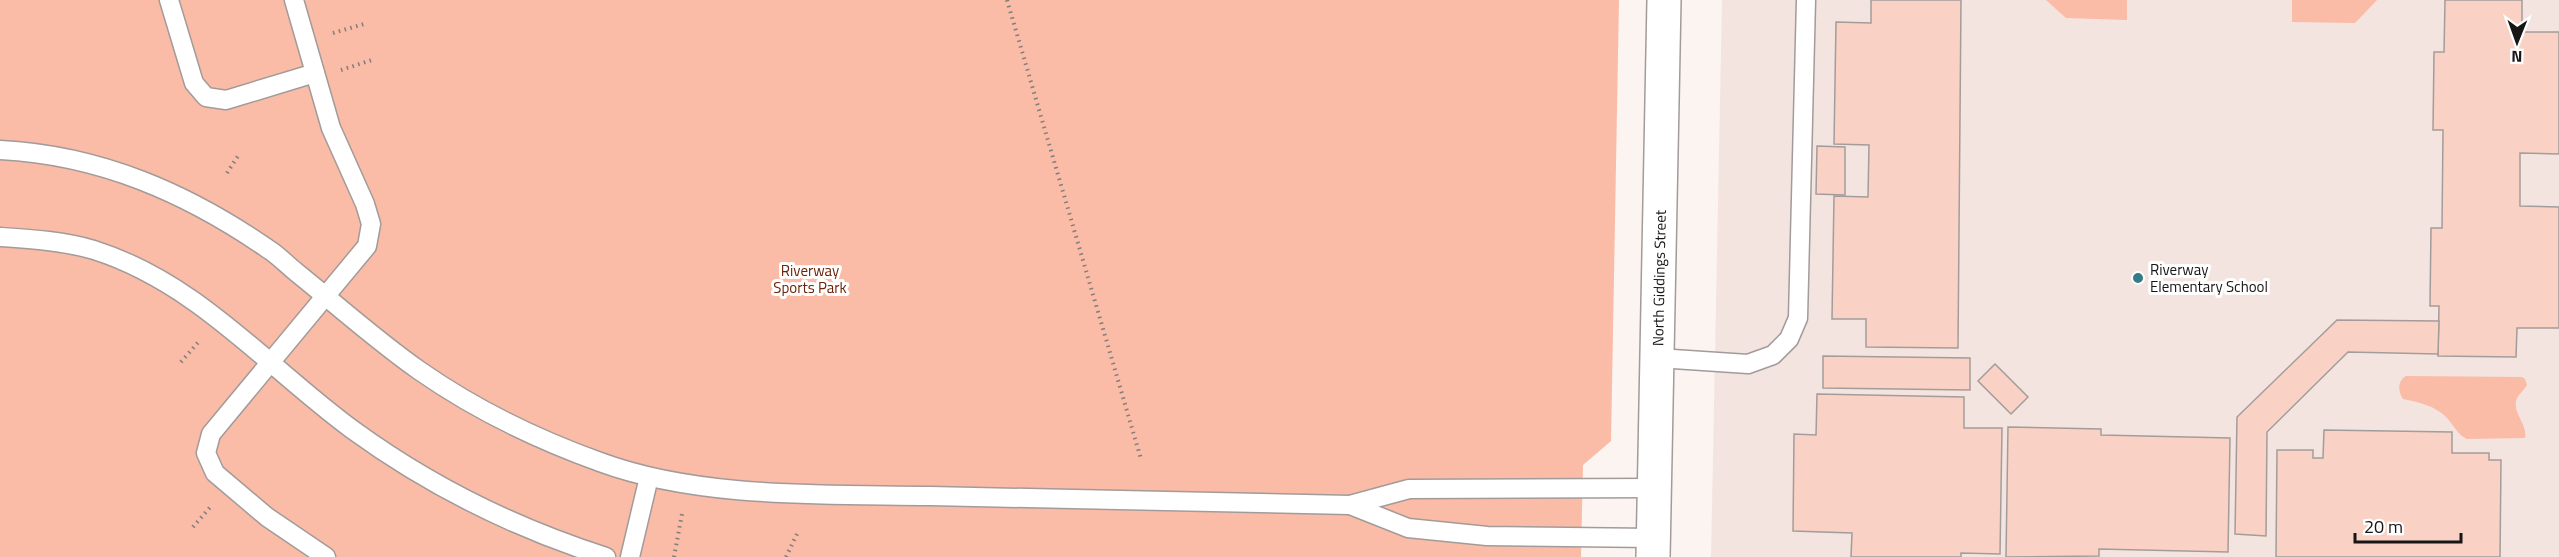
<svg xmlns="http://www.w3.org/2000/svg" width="2559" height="557" font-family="'Titillium Web',sans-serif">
	<rect width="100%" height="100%" fill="#fcf4f1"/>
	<!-- built -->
	<polygon fill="#f4e4df" points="1722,0 2559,0 2559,557 1711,557"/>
	<!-- green -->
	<g fill="#fabba7">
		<polygon points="0,0 1619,0 1611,441 1583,465 1581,557 0,557"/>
		<polygon points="2046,0 2127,0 2127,20 2066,18"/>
		<polygon points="2292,0 2377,0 2355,23 2292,22"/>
		<path d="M2406,376L2522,377L2525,379L2527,385C2524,390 2520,393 2517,398C2511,412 2528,424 2525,438L2467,439C2458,435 2454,426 2447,418C2436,406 2419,402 2403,399C2398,391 2397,381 2406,376Z"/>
	</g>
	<!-- building -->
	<g fill="#f9d2c5" stroke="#a49c9a" stroke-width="1.5">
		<polygon points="1871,0 1961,0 1958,348 1866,347 1866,319 1832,319 1834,196 1868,197 1869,145 1834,144 1836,22 1871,23"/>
		<polygon points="2445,0 2522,0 2522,32 2559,32 2559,154 2520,153 2520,206 2559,207 2559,328 2517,328 2516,357 2438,356 2439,306 2430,306 2431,228 2442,228 2443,130 2433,130 2434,52 2444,52"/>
		<polygon points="1817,146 1845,147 1845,195 1816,194"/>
		<polygon points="2337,320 2439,321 2438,354 2348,352 2267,432 2266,536 2235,534 2237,417"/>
		<polygon points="1823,356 1970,358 1970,390 1823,388"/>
		<polygon points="1995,364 2028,397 2011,414 1978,381"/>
		<polygon points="1817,394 1964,397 1964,428 2002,428 2000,554 1961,553 1961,557 1851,557 1852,533 1793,531 1794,434 1816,435"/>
		<polygon points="2008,427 2101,429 2101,435 2230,438 2228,552 2099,549 2099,556 2006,557"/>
		<polygon points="2324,430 2452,432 2452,453 2489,453 2489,460 2501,460 2500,557 2276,557 2277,450 2313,450 2313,458 2323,458"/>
	</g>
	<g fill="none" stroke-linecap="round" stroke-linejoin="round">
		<!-- lane casing -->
		<g stroke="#a29b99" stroke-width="21">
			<g id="lane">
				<polyline points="169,0 194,83 206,97 226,100 315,73"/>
				<polyline points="294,0 331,128 365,204 371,224 367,246 211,434 206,453 215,473 267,517 326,557"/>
				<path d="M0,150C100,155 187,193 268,249C278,255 286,264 296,272C337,305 377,341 420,371C476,410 536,439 600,462C700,499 825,494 930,496C1070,499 1210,502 1350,505L1409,489L1654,488"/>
				<path d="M0,237C31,239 64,241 94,250C198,283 267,367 353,430C430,486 515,528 606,557"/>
				<polyline points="1658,358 1748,364 1773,355 1789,339 1798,318 1806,0"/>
				<polyline points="1350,505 1408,528 1487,536 1653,538"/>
				<polyline points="630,557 649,477"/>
			</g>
		</g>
		<!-- street casing -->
		<g stroke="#a29b99" stroke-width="36">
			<g id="street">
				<path id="s1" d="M1653,557L1664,0"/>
			</g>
		</g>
		<!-- path -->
		<g stroke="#837d7c" stroke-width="4" stroke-dasharray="1.5 4.5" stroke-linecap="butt">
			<polyline points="1007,0 1141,459"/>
			<polyline points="333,33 364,24"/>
			<polyline points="341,70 375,59"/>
			<polyline points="227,173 240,153"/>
			<polyline points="181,362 200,340"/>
			<polyline points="193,527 212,505"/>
			<polyline points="674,557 682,514"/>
			<polyline points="786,557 797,534"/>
		</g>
		<!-- lane -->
		<use href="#lane" stroke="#fff" stroke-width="18"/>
		<!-- street -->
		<use href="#street" stroke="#fff" stroke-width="33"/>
	</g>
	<!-- markers -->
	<circle fill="#347b85" stroke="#fff" stroke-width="2" cx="2138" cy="278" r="6"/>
	<g text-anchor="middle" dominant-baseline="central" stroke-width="6" stroke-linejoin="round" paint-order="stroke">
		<!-- poi labels -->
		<g font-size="15" fill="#181515" stroke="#fff" text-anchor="start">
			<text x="2150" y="269">Riverway<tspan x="2150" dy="17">Elementary School</tspan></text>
		</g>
		<!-- park labels -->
		<g font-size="15" fill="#6c2308" stroke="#fff">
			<text x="810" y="270">Riverway<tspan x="810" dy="17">Sports Park</tspan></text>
		</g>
		<!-- street labels -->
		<g font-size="15" fill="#181515" stroke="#fff">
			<text stroke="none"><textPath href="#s1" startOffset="279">North Giddings Street</textPath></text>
		</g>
	</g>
	<!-- north arrow -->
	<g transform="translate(2517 42) rotate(181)" stroke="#ffffff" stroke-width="4.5" paint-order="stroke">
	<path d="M0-4.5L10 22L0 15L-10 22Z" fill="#181515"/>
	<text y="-9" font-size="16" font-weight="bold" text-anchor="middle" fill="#181515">N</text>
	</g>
	<!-- scale -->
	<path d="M2355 533v9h106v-9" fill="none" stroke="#181515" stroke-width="3"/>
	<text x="2364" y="533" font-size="18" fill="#181515" stroke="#ffffff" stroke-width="4.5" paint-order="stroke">20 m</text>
</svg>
